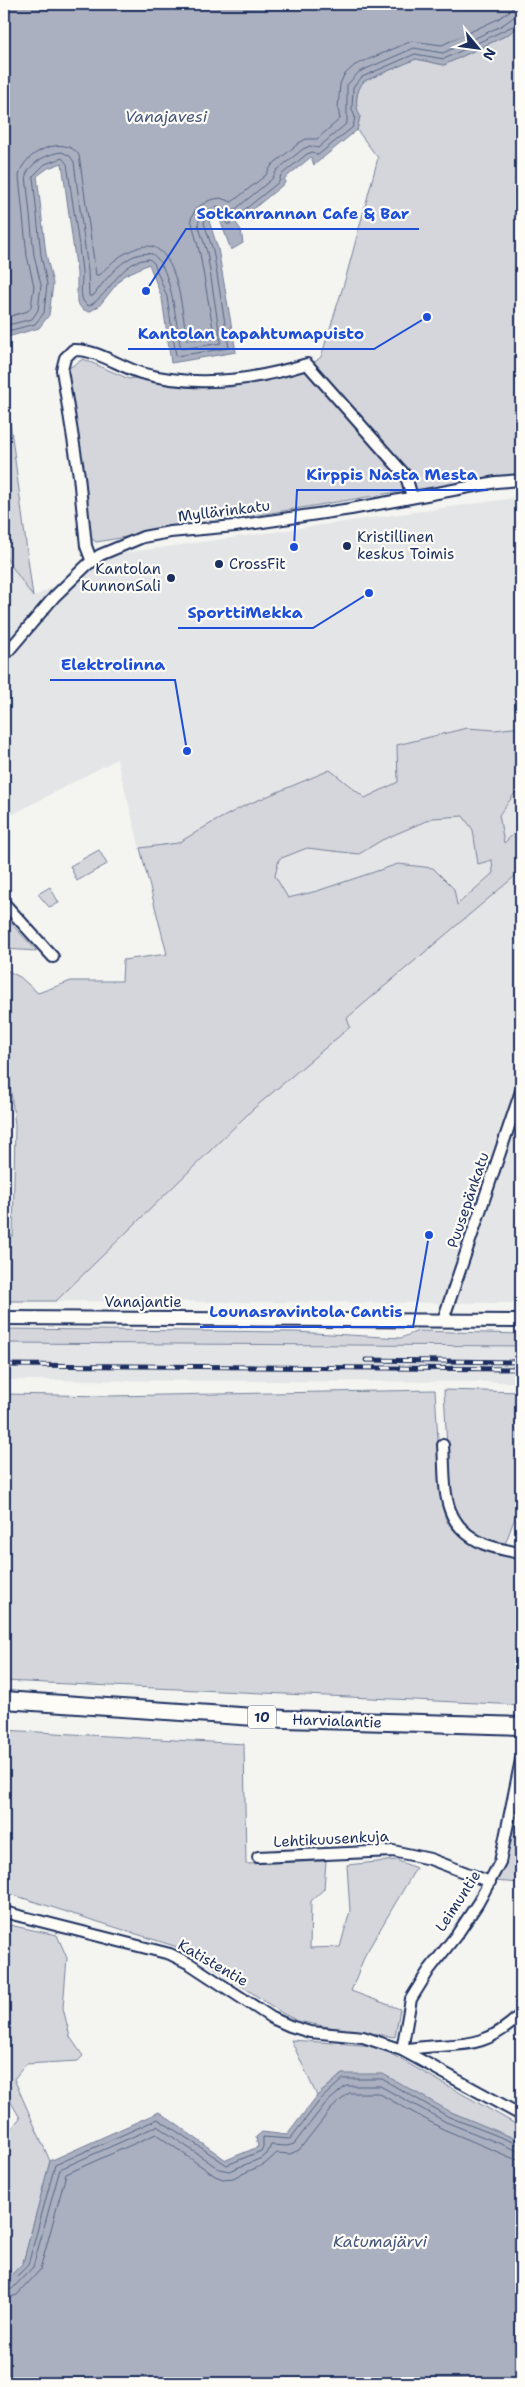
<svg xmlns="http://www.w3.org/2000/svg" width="525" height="2387" font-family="'Shantell Sans',sans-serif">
	<rect width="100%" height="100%" fill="#f4f4f1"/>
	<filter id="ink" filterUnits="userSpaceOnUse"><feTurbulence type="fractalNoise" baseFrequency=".02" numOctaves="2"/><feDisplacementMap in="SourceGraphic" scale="10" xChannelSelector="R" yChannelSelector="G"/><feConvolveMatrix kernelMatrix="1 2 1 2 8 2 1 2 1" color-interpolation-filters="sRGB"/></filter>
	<g filter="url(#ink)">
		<!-- built -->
		<g fill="#e4e5e6">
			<polygon points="521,497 521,1303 13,1301 15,1125 5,1038 19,1000 71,981 122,981 123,960 167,954 117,759 4,819 4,555 33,597 117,554"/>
			<polygon points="4,1343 521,1347 521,1382 4,1380"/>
		</g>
		<!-- green -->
		<g fill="#d4d6db" stroke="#78829c" fill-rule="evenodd">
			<path d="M521,25V475L391,493L96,542L90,537L67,398L69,368L83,359L129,379L135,378L195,388L230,387L302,372L321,357L346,277L378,158L357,130L360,116C354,105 356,90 364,81L416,59L444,65L507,35Z"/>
			<polygon points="4,376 33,597 4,555"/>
			<path d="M521,727V785L499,815L504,843L521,827V871L347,1018L350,1027L253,1109L56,1301H4V1236H13L15,1125L4,1036V969L20,977L38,993L71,981H122L123,960L167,954L140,848L178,843L210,824L244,806L330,770L365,798L398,782L397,745L467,728L495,730ZM463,816L473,830L478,864L492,860L493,873L457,905L454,889L433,868L398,864L317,891L288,898L275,876L279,859L307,848L359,854L382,840L433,818Z"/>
			<polygon points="99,850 107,864 77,881 70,866"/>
			<polygon points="50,887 59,903 49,907 38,894"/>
			<polygon points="4,916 37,951 4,949"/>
			<polygon points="4,1329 295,1332 401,1338 418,1331 521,1334 521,1346 4,1343"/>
			<path d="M435,1390L442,1506C444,1511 445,1518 447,1522C463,1545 496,1552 521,1560V1705L4,1681V1394L109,1396Z"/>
			<polygon points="444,1390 521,1392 521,1511 517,1512 504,1547 486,1541 468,1532 450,1506"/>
			<polygon points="4,1730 244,1744 246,1864 326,1861 324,1889 311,1901 310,1948 340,1947 350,1911 347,1865 396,1860 416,1868 365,1955 351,1991 400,2009 395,2037 323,2026 298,2021 282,2013 190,1951 4,1892"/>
			<polygon points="521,1773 521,1883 494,1881"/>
			<polygon points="4,1924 57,1935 67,1958 63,2008 70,2037 83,2056 78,2061 26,2064 14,2079 50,2161 23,2263 4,2282 4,2137 20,2118 4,2090"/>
			<polygon points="291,2040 377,2046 521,2127 521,2142 451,2112 342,2074 317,2096"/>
		</g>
		<!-- water -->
		<g fill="#aab0bf" stroke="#717c98">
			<path d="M4,4H521V25L507,35L444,65L416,59L364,81C356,90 354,105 360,116L357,130L314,165L311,157L284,179L285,183L236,223L241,230L243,243L231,250L219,217L209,221L218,249L236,352L171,363L162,298L149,264L123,276L99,306L89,312L82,309L77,302V273L62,163L48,168L37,176L46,254L53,284L49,315L39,328L4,338Z"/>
			<polygon points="342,2074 383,2074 451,2112 521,2141 521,2383 4,2383 4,2282 23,2263 50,2161 159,2112 226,2160 258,2147 256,2137 262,2132 287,2135 317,2096"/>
		</g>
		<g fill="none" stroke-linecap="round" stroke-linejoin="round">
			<!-- shore -->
			<g stroke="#546385" stroke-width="1">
				<path d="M4,318L28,311L31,307L34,286L27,256L19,176C22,153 64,133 79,155L96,275H100C111,262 121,254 137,248C178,232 182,315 187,340L212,337L214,334L200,254L191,219L196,208L210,200L220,198L232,202L266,175L272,165L299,143L306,139H317L340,119L338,108L340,84L344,75L355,65L412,41L442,45L498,19L511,10L521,8"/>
				<path d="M4,326L32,319L38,310L41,285L34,255L26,175C31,162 49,153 62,152L70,156L74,162L88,271L89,296H93C106,279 127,249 152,254C172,265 176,327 181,349L221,343L207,252L198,224L202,213L218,206L232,212L272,179L277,170L303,149L310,146L318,148L347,123V85L359,72L414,48L443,53L501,26L514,17L521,15"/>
				<path d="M4,332L35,324L44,313L47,284L41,255L33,176L45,164L62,158L67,164C72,199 78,235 82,271C83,281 77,302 89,306C112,293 119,261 149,259L154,263L167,297L176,356L229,348L213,250L204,223L206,217L220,212L227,224H230L233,219L279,182L281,175L307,154L312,152L318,155L353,127L355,117L352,109L353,87L362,77L415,54L444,59L521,22"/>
				<polyline points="4,2285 9,2284 28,2265 55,2165 158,2119 227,2165 261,2151 263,2147 263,2137 290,2139 321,2099 343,2079 382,2079 449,2117 521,2145"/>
				<polyline points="4,2291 12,2289 33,2267 60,2169 157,2126 219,2169 229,2171 262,2158 267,2154 271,2145 287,2146 294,2144 325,2104 346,2086 380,2086 446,2122 521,2152"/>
				<polyline points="4,2299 17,2295 40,2270 66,2174 156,2134 215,2176 223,2179 233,2178 265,2164 277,2153 290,2154 299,2150 331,2109 349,2093 378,2093 443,2129 512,2158 521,2159"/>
			</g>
			<!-- minor casing -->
			<g stroke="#1b2f5e" stroke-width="14">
				<g id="minor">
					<path d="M92,562L86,546L79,476L62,370L65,358L73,350C97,349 118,366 141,373C195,388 255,380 307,364L406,476L412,497"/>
					<polyline points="4,656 54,597 87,565 100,555 143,537 170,532 235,526 351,509 496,482 521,480"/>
					<polyline points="4,903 53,957"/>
					<polyline points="443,1320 521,1091"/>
					<path d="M443,1445C446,1487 439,1524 484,1544C496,1549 509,1550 521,1554"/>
					<path d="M521,1760L500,1862L478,1903L458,1933L429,1970L411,1999L402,2050C454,2040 479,2056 521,2014"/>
					<polyline points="258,1857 393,1851 430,1859 490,1882"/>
					<polyline points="4,1912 170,1954 190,1964 272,2018 290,2026 310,2032 363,2037 402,2050 521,2115"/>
				</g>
			</g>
			<!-- tertiary casing -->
			<g stroke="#1b2f5e" stroke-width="16">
				<polyline id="tertiary" points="4,1318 521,1321"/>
			</g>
			<!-- trunk casing -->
			<g stroke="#1b2f5e" stroke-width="20">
				<polyline id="trunk" points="4,1700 285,1719 521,1726"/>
			</g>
			<!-- minor -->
			<use href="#minor" stroke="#fdfcf7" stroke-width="10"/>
			<!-- tertiary -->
			<use href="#tertiary" stroke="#fdfcf7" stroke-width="12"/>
			<!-- trunk -->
			<use href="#trunk" stroke="#fdfcf7" stroke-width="16"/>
			<!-- rail casing -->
			<g stroke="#1b2f5e" stroke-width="5">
				<g id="rail">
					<polyline points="366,1360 521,1362"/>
					<polyline points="4,1365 521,1369"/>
				</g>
			</g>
			<!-- rail -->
			<use href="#rail" stroke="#fdfcf7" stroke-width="3" stroke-dasharray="9" stroke-linecap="butt"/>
		</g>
	</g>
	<!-- markers -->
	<g fill="#1b2f5e" stroke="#fdfcf7" stroke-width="2">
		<circle cx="347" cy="546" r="5"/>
		<circle cx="219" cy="564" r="5"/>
		<circle cx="171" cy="578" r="5"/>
	</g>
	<g text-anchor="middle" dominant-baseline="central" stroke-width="4.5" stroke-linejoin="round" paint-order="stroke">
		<!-- shield labels -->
		<rect fill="#fdfcf7" stroke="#5f6c8c" stroke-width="1" x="248" y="1705.5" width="28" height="23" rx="4"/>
		<g font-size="14" font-weight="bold" fill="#1b2f5e">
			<text x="262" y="1717">10</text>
		</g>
		<!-- street labels -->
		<g font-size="15" fill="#1b2f5e" stroke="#fdfcf7">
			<text transform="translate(224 511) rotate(-7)">Myllärinkatu</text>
			<text transform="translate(468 1200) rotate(-71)">Puusepänkatu</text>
			<text x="143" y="1302">Vanajantie</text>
			<text transform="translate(337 1721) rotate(2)">Harvialantie</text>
			<text transform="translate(331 1839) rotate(-3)">Lehtikuusenkuja</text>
			<text transform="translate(458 1901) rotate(-57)">Leimuntie</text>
			<text transform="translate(213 1963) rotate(30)">Katistentie</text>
		</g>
		<!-- poi labels -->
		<g font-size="15" fill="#1b2f5e" stroke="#fdfcf7" text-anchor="start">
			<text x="357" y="537">Kristillinen<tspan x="357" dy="17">keskus Toimis</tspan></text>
			<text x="229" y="564">CrossFit</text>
			<text x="161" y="569" text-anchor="end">Kantolan<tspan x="161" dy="17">KunnonSali</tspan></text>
		</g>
		<!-- water labels -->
		<g font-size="16" font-style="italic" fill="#46567b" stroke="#fdfcf7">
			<text x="166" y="116">Vanajavesi</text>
			<text x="380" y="2241">Katumajärvi</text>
		</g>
	</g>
	<!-- callouts -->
	<path fill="none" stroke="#1d4ed8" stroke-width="2" d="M146 291L186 229H419M427 317L374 349H128M294 547L297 490H488M369 593L313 628H178M187 751L175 680H50M429 1235L413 1327H200"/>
	<g fill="#1d4ed8" stroke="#fdfcf7" stroke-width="2">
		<circle cx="146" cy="291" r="5"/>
		<circle cx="427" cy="317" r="5"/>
		<circle cx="294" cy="547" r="5"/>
		<circle cx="369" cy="593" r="5"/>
		<circle cx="187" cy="751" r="5"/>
		<circle cx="429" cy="1235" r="5"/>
	</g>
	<g font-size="16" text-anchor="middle" font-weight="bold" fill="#1d4ed8" stroke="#fdfcf7" stroke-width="4.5" stroke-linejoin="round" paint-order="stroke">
		<text x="303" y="219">Sotkanrannan Cafe &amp; Bar</text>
		<text x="251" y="339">Kantolan tapahtumapuisto</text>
		<text x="392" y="480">Kirppis Nasta Mesta</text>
		<text x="245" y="618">SporttiMekka</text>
		<text x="113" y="670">Elektrolinna</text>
		<text x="306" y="1317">Lounasravintola Cantis</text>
	</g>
	<!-- margin -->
	<rect width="525" height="2387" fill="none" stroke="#fdfcf7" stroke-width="20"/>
	<rect x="10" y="10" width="505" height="2367" fill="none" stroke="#1b2f5e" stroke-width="2" filter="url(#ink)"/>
	<!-- north arrow -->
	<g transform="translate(478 48) rotate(119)" stroke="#fdfcf7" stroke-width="4" paint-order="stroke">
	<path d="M0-4L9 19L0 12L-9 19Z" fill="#1b2f5e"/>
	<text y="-8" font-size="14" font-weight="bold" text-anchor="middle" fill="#1b2f5e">N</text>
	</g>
</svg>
